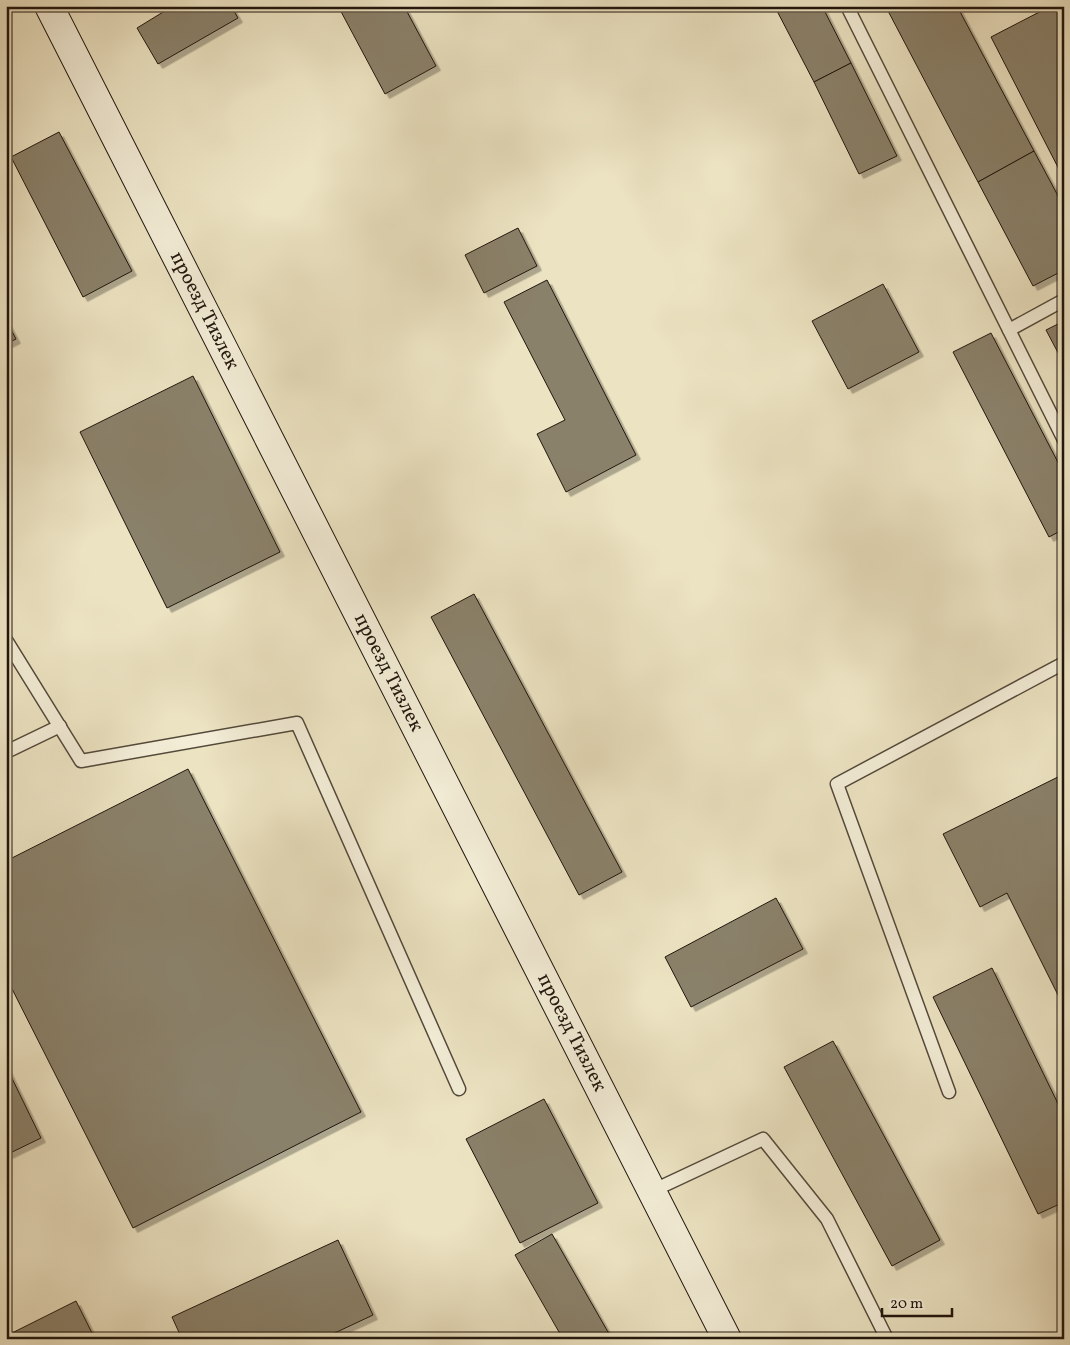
<svg xmlns="http://www.w3.org/2000/svg" width="1070" height="1345" font-family="Vollkorn,serif">
	<defs>
		<filter id="shadow"><feDropShadow dx="4.5" dy="4.5" stdDeviation="0" flood-color="#0004"/></filter>
	</defs>
	<rect width="100%" height="100%" fill="#ece3c2"/>
	<filter id="stains"><feTurbulence type="fractalNoise" baseFrequency=".004" numOctaves="4"/><feColorMatrix values="0 0 0 0 .2 0 0 0 0 .09 0 0 0 0 .02 0 0 0 .5 -.17"/></filter>
	<radialGradient id="worn" r=".72"><stop offset=".6" stop-color="#630" stop-opacity="0"/><stop offset="1" stop-color="#630" stop-opacity=".3"/></radialGradient>
	<!-- building -->
	<g fill="#8a816b" stroke="#20160d" filter="url(#shadow)">
		<polygon points="173,6 231,6 238,18 158,64 137,28"/>
		<polygon points="338,6 404,6 436,66 385,94"/>
		<polygon points="781,6 822,6 851,63 814,82 776,9"/>
		<polygon points="893,6 957,6 1034,151 978,182 887,9"/>
		<polygon points="1051,6 1064,6 1064,179 991,37"/>
		<polygon points="851,63 897,156 859,174 814,82"/>
		<polygon points="59,132 132,271 83,297 11,157"/>
		<polygon points="1034,151 1064,207 1064,270 1033,286 978,182"/>
		<polygon points="518,228 537,266 484,293 465,255"/>
		<polygon points="547,280 636,455 566,492 537,434 565,420 504,302"/>
		<polygon points="883,284 919,352 848,389 812,321"/>
		<polygon points="6,320 16,339 6,344"/>
		<polygon points="1064,321 1064,364 1046,330"/>
		<polygon points="991,333 1064,474 1064,529 1049,537 953,352"/>
		<polygon points="193,376 280,552 167,608 80,432"/>
		<polygon points="474,594 622,872 579,895 431,617"/>
		<polygon points="188,769 361,1112 133,1228 6,977 6,861"/>
		<polygon points="1064,774 1064,1007 1007,893 980,907 943,834"/>
		<polygon points="776,898 803,949 691,1007 665,957"/>
		<polygon points="992,968 1064,1116 1064,1202 1038,1214 933,997"/>
		<polygon points="833,1041 940,1240 892,1266 784,1067"/>
		<polygon points="6,1066 41,1138 6,1155"/>
		<polygon points="544,1099 598,1203 520,1243 466,1139"/>
		<polygon points="552,1234 612,1339 563,1339 515,1255"/>
		<polygon points="338,1240 373,1315 322,1339 182,1339 172,1317"/>
		<polygon points="76,1301 95,1339 6,1339 6,1336"/>
	</g>
	<g fill="none" stroke-linecap="round" stroke-linejoin="round">
		<!-- lane casing -->
		<g stroke="#53493a" stroke-width="15">
			<g id="lane">
				<polyline points="847,6 1064,440"/>
				<polyline points="1009,330 1064,300"/>
				<polyline points="6,640 81,761 297,723 459,1089"/>
				<polyline points="6,752 60,726"/>
				<polyline points="949,1092 837,784 1064,663"/>
				<polyline points="652,1191 763,1139 827,1219 887,1339"/>
			</g>
		</g>
		<!-- secondary casing -->
		<g stroke="#20160d" stroke-width="30">
			<g id="secondary">
				<path id="s1" d="M49,6L727,1339"/>
			</g>
		</g>
		<!-- lane -->
		<use href="#lane" stroke="#f3edd7" stroke-width="12"/>
		<!-- secondary -->
		<use href="#secondary" stroke="#f3edd7" stroke-width="28"/>
	</g>
	<g text-anchor="middle" dominant-baseline="central" stroke-width="4" stroke-linejoin="round" paint-order="stroke">
		<!-- street labels -->
		<g font-size="20" fill="#20160d" stroke="#f3edd7">
			<text stroke="none"><textPath href="#s1" startOffset="342">проезд Тизлек</textPath></text>
			<text stroke="none"><textPath href="#s1" startOffset="748">проезд Тизлек</textPath></text>
			<text stroke="none"><textPath href="#s1" startOffset="1152">проезд Тизлек</textPath></text>
		</g>
	</g>
	<!-- margin -->
	<rect width="1070" height="1345" fill="none" stroke="#ece3c2" stroke-width="25"/>
	<rect x="8" y="8" width="1055" height="1330" fill="none" stroke="#20160d" stroke-width="2.5"/>
	<rect x="12" y="12" width="1045" height="1320" fill="none" stroke="#20160d"/>
	<!-- scale -->
	<path d="M882 1308v8h70v-8" fill="none" stroke="#20160d" stroke-width="2.5"/>
	<text x="890" y="1308" font-size="15" fill="#20160d" stroke="#f3edd7" stroke-width="4" paint-order="stroke">20 m</text>
	<rect width="100%" height="100%" filter="url(#stains)"/>
	<rect width="100%" height="100%" fill="url(#worn)"/>
</svg>
